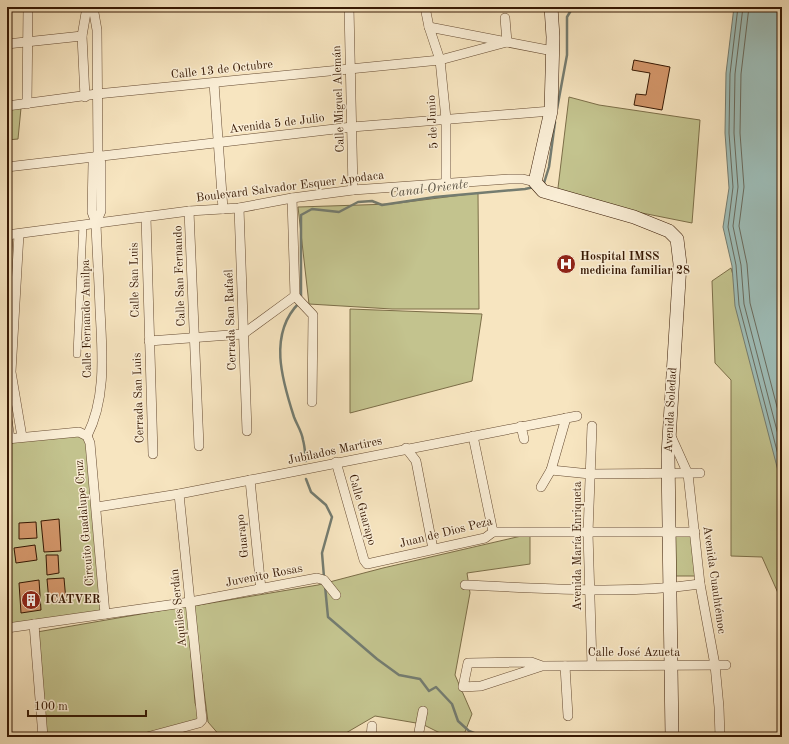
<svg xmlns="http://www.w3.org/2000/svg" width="789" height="744" font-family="'Old Standard TT',serif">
<rect width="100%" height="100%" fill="#f7e5c0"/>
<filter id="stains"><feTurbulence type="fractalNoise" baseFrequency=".005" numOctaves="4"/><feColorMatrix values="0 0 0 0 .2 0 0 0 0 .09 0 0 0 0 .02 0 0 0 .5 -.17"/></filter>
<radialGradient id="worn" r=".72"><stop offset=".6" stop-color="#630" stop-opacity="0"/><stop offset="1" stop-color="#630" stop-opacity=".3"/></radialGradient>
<g fill="#c3c38e" stroke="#7c6e48">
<path d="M569 97 599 105 700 120 692 223 557 196Z"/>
<path d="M21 108 18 139 7 140V109Z"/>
<path d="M478 193 479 309H392L309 304 298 207 391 204Z"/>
<path d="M731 268 782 449V602L762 557 731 556V380L715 363 712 281Z"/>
<path d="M350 309 482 314 472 381 350 413Z"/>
<path d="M77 434 88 442 103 612 7 628V442Z"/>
<path d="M530 534V564L467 573 470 593 455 675 472 714 463 737H448L422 724 375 716 339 737H221L208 722 193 606 318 585 383 568Z"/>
<path d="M692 535 695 576H675L673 536Z"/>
<path d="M187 606 195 703 203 721 140 737H46L37 632Z"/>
</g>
<path fill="#9ebeb9" stroke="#747c70" d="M734 7H782V486L735 306 732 266 723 227 729 188 725 133 726 73Z"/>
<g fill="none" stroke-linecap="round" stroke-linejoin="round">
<g stroke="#6a6b5e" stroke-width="1">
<path d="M738 7 730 74 729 133 733 187 728 227 736 265 739 305 782 470"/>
<path d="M743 7 735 74 734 133 738 187 733 226 741 265 744 304 782 450"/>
<path d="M749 7 741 74 740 133 744 187 739 226 747 264 750 303 782 426"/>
</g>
<g stroke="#747c70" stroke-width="2.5">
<path d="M557 109 567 55V17L573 7"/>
<path d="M542 184 544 183 549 167 555 122"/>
<path d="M301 299V215L312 209 339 212 358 202 372 201 382 205 435 197 525 189 534 187"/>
<path d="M299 303C268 334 282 380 294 417 297 425 302 432 303 440 305 447 305 454 306 461"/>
<path d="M306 479 311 492 326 505 332 517 322 553 324 577"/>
<path d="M325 586 328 617 377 659 399 675 420 679 429 691 436 687 452 704 458 721 469 731 484 737"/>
</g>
</g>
<g fill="#d4976b" stroke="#361803">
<path d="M634 60 670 67 662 110 634 105 636 94 646 95 650 73 632 70Z"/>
<path d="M59 519 61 551 44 552 41 521Z"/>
<path d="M36 522 37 538 19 539V523Z"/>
<path d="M35 545 37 560 16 563 14 548Z"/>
<path d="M7 555 11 585 7 586Z"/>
<path d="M46 555H58L59 573 47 575Z"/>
<path d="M64 578 66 601 49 602 47 579Z"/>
<path d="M39 580 41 610 21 613 19 583Z"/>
</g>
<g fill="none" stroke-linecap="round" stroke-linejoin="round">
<defs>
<path id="pedestrian" d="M77 354 83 225"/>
<g id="minor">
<path d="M93 7 97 30 98 156 101 163V211L96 223"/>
<path d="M349 7 353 190"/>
<path d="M425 7 429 27 440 60 446 119V184"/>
<path d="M505 18 507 42"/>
<path d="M429 27 553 51"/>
<path d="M7 44 82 36"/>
<path d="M214 83 223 209"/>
<path d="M85 97 82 36 87 7"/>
<path d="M27 104 28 7"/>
<path d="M7 106 97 94 440 60 507 42"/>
<path d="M7 167 352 127 551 111"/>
<path d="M292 198 295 296"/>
<path d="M239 208 247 431"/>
<path d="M189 211 199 446"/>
<path d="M146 217 153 454"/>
<path d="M19 234 11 372 22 437"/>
<path d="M7 235 189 211 239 208 292 198 353 190 509 179H523L535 182"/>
<path d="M7 257 8 235"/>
<path d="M295 296 313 315 312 402"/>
<path d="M149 341 243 334 295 296"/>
<path d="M7 419 10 439"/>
<path d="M521 426 524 439"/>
<path d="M670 434 688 474 700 584 715 665 719 707 720 737"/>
<path d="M87 436C107 397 102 351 100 309 99 280 97 252 96 223L92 212 93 163 98 156"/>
<path d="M473 436 493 532"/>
<path d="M7 439 79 432 87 436 90 443 105 614"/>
<path d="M406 448 416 461 433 549"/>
<path d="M336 462 364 560 367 564 485 538 493 532H695"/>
<path d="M551 470 590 474 700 473"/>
<path d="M250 480 261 589"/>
<path d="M541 487 551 470 566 418"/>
<path d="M97 507 179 494 577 416"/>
<path d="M465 585C543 588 623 595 700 584"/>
<path d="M34 624 43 737"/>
<path d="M7 628 190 602 317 578 324 580 336 595"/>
<path d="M592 665 588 533 592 426"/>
<path d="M542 666 481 686 463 687 468 663 531 662 542 666 726 665"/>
<path d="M565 666 568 716"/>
<path d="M147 737 199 723 202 720 179 494"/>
<path d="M371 737 372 726"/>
<path d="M418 737 423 711"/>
</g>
<path id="secondary" d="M551 7 553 37 551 111 535 182 543 191 634 217 669 231 677 239 680 264 668 455 672 737"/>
</defs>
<use href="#pedestrian" stroke="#664b32" stroke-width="8"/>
<use href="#minor" stroke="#664b32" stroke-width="10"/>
<use href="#secondary" stroke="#361803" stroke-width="14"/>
<use href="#pedestrian" stroke="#faeed6" stroke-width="7"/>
<use href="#minor" stroke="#faeed6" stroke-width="9"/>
<use href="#secondary" stroke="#faeed6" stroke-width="13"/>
</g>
<defs>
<symbol id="hospital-disc" viewBox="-11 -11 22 22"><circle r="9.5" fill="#8f2418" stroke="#faeed6"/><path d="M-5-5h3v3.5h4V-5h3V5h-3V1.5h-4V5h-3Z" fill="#fff"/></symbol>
<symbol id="building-disc" viewBox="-11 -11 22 22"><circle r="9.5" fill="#8f2418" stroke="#faeed6"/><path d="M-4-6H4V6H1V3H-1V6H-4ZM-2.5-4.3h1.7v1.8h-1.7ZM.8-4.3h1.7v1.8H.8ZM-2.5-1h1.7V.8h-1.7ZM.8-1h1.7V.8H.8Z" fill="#fff"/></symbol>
</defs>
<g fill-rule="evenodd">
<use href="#hospital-disc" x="555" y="253" width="22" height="22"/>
<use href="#building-disc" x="20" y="589" width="22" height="22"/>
</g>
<g text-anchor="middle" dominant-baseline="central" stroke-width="3" stroke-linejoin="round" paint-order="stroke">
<g font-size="12" fill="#361803" stroke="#faeed6">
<text transform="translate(222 70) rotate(-6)">Calle 13 de Octubre</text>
<text transform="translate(339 99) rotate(-92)">Calle Miguel Alemán</text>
<text transform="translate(433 122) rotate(-93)">5 de Junio</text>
<text transform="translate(277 124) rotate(-7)">Avenida 5 de Julio</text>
<text transform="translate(290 187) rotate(-7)">Boulevard Salvador Esquer Apodaca</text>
<text transform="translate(180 276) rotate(-92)">Calle San Fernando</text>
<text transform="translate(135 280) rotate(-91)">Calle San Luis</text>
<text transform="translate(87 319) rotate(-91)">Calle Fernando Amilpa</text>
<text transform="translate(231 320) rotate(-92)">Cerrada San Rafaél</text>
<text transform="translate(139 398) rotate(-92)">Cerrada San Luis</text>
<text transform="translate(671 410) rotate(-87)">Avenida Soledad</text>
<text transform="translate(335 451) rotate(-12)">Jubilados Martires</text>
<text transform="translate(362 510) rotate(74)">Calle Guarapo</text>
<text transform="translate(85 523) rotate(-95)">Circuito Guadalupe Cruz</text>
<text transform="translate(446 533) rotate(-14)">Juan de Dios Peza</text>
<text transform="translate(243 536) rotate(-96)">Guarapo</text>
<text transform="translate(578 546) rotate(-90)">Avenida María Enriqueta</text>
<text transform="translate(264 576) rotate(-11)">Juvenito Rosas</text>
<text transform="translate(714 580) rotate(82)">Avenida Cuauhtémoc</text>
<text transform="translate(179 608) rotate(-96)">Aquiles Serdán</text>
<text x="634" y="653">Calle José Azueta</text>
</g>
<g font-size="12" font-weight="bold" fill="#361803" stroke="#faeed6" text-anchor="start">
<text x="580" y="257">Hospital IMSS<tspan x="580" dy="14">medicina familiar 28</tspan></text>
<text x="45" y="600">ICATVER</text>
</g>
<g font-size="13" font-style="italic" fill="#5a5243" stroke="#faeed6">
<text transform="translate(429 189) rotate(-7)">Canal Oriente</text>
</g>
</g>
<rect width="789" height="744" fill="none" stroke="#f7e5c0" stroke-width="24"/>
<rect x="8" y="8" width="773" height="728" fill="none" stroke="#361803" stroke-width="2"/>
<rect x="12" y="12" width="765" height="720" fill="none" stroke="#361803"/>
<path d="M28 710v6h118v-6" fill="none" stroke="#361803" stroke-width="2"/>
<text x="34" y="710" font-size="12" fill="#361803" stroke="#faeed6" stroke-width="3" paint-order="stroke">100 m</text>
<rect width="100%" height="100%" filter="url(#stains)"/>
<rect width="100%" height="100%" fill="url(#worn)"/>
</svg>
